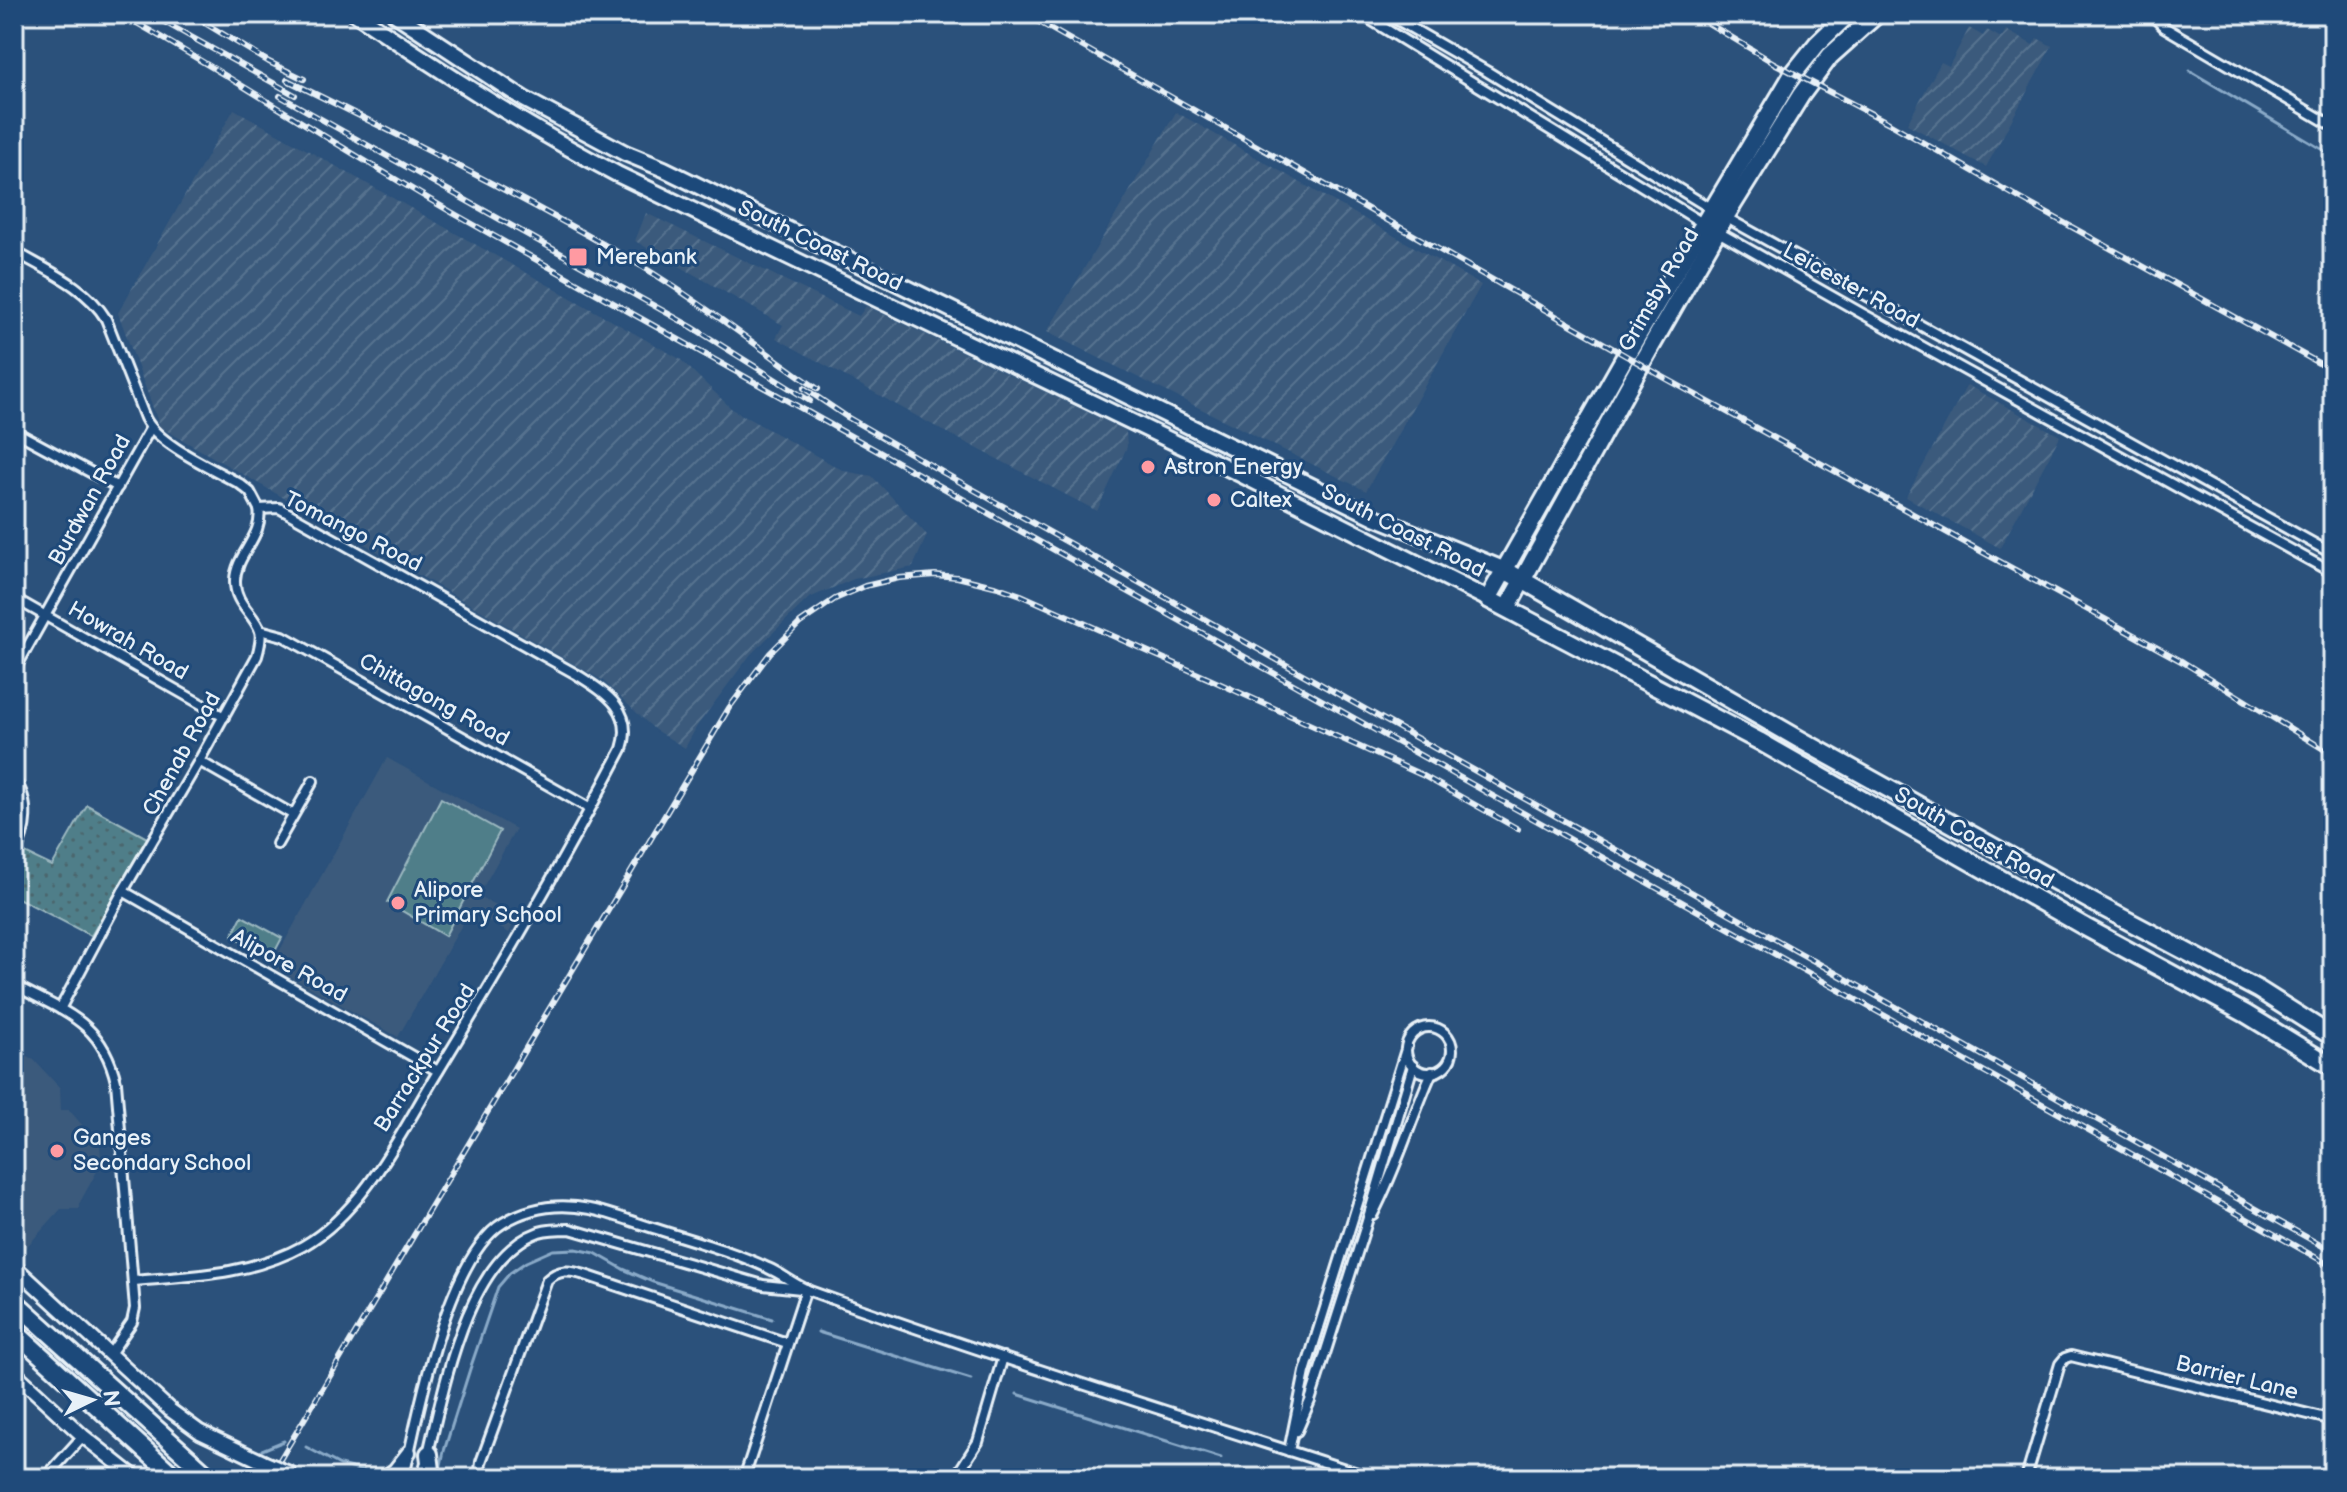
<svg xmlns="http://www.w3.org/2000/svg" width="2347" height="1492" font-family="'Balsamiq Sans',sans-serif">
<defs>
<pattern id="industrial-furrows" width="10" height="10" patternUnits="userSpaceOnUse" patternTransform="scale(2)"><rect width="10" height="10" fill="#3a5a7c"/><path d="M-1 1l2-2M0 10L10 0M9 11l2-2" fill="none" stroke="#56728f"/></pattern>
<pattern id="grass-dots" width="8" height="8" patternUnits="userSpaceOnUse" patternTransform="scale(2)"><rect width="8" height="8" fill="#4f7e89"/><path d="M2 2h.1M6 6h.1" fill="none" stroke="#4b666d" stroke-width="1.8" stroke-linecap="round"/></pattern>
</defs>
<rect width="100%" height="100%" fill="#2b517b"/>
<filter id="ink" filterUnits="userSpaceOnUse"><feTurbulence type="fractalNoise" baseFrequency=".0125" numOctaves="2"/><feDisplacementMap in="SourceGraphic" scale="16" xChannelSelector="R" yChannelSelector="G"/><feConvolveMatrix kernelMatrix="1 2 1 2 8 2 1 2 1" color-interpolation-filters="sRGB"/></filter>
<g filter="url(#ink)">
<g fill="#3a5a7c">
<path d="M387 758 516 829 478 896 517 917 509 933 470 911 398 1037 271 966Z"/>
<path d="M14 1048 34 1060 60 1088 61 1110H69L100 1145 101 1156V1164L79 1204V1209H61L22 1252 14 1245Z"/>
</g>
<g fill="url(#industrial-furrows)">
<path d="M1969 28 1983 36 1987 30 2001 38 2006 30 2033 45 2037 38 2052 46 1986 167 1907 124 1941 62 1949 66Z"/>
<path d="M234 109 680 359 733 410 844 471 872 476 927 535 913 567 854 579 809 598 751 654 697 726 685 748 655 730 602 680 160 427 118 313Z"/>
<path d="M1176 112 1481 285 1366 491 1047 332Z"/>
<path d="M646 213 859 316 866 306 1124 430 1126 432 1127 447 1097 511 940 429 776 338 783 325 635 241Z"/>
<path d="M1967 385 2060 436 2000 548 1906 497Z"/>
</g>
<path fill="url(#grass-dots)" stroke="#9cb8c0" stroke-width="2" d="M87 805 147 838 91 936 14 896V867L23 852 52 866Z"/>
<g fill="#4f7e89" stroke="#9cb8c0" stroke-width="2">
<path d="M441 798 500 831 445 936 387 902Z"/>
<path d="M242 916 282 938 272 957 232 936Z"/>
</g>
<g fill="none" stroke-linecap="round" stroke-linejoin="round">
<g stroke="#8aaac8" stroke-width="3">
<path d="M2190 71 2333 156"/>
<path d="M818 1332 971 1379"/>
<path d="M1017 1394 1221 1458"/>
<path d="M306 1447 340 1465 375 1474"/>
<path d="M262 1450 284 1441"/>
<path d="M439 1474 444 1451 470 1369 498 1287 510 1273 526 1262 553 1250 576 1249 595 1253 623 1269 653 1282 772 1319"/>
<path d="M1270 1475 1280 1478"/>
</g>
<defs>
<g id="street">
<path d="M1361 14 1704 224 1863 314 2333 573"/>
<path d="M1387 14 1488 72 1713 210"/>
<path d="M2151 14 2164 27 2333 126"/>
<path d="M1725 217 2333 554"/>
<path d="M14 251C46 270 86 286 106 319L145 418C158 445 214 469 240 484L250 492 259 509 279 508 576 674C604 692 635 709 622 749 565 858 503 965 439 1070 402 1130 366 1210 303 1246 251 1275 191 1276 133 1281"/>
<path d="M14 431 118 487"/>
<path d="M14 598 224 717"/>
<path d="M260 630 283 636 589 808"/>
<path d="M14 671 150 429"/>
<path d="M199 761 292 814"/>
<path d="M14 779C31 802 27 831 14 855"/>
<path d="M277 844 313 781"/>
<path d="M123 891 438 1071"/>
<path d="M14 985C64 1012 102 1021 116 1082L135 1308 132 1322 110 1354"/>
<path d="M60 1009 123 891 199 761 257 656C259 649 262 638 260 631 254 613 234 604 235 580 236 554 264 536 259 509"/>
<circle cx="1429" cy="1050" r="23"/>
<path d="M1373 1214C1397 1168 1411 1119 1432 1072"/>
<path d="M1297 1431 1310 1401 1365 1228 1413 1066"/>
<path d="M1289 1451 1305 1372 1407 1046"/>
<path d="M45 1478 83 1436"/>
<path d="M404 1478C417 1416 447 1257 503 1223 531 1206 559 1203 590 1209 611 1213 633 1222 653 1228 691 1240 732 1251 768 1268 782 1274 795 1285 810 1291 996 1358 1185 1417 1373 1478"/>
<path d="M422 1478C441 1408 461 1260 539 1232 549 1229 560 1229 570 1229L763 1285 801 1289"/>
<path d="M479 1478 481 1462 547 1280C559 1269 570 1270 585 1275L787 1343"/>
<path d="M744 1478 806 1289"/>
<path d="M955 1478 978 1442 1003 1357"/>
<path d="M2026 1478 2060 1364 2065 1358 2071 1356 2333 1420"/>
</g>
<g id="secondary">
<path d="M14 1266 170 1410 200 1432 263 1462"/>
<path d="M14 1372 83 1436 136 1478"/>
<path d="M384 1478 395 1470 409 1452"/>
</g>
<g id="primary">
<path d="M356 14C441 71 526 127 617 174L1240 474 1488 599"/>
<path d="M395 14 524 99 625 153 664 169 1375 517 1503 569"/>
</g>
<g id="highway">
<path d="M1848 14 1817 44 1793 74 1626 355 1488 599 1759 741 2085 927 2246 1014 2333 1067"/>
<path d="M1503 569 1799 739 2098 905 2259 990 2333 1037"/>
<path d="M1507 608 1641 364 1725 217 1801 95 1830 56 1877 14"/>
<path d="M14 1301 211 1478"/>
<path d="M14 1331 176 1478"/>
<path d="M429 1454 432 1478"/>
</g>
</defs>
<use href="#street" stroke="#e8f1f8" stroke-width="14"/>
<use href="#secondary" stroke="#e8f1f8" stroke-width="18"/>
<use href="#primary" stroke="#e8f1f8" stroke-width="20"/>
<use href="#highway" stroke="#e8f1f8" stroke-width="22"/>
<use href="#street" stroke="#1f4a7a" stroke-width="8"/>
<use href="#secondary" stroke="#1f4a7a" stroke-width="12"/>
<use href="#primary" stroke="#1f4a7a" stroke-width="14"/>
<use href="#highway" stroke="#1f4a7a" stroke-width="16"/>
<defs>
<g id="rail">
<path d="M121 14C236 79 346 152 460 217L2333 1267"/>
<path d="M150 14 295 95"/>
<path d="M190 14 269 62 304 79"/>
<path d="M1025 14 1665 378 2183 662 2333 755"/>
<path d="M1693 14 1774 63 1889 123 2021 199 2333 371"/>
<path d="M287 80C407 139 527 199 643 267 704 304 760 349 818 389"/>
<path d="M280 96 692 327 810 401"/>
<path d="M804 388 847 417 944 473 2333 1252"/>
<path d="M269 1478 729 708 770 653 800 623 835 599 865 586 899 578 935 575 957 577 998 587 1021 595 1205 677 1422 775 1518 829"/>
</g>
</defs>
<use href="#rail" stroke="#e8f1f8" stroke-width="6"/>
<use href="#rail" stroke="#1f4a7a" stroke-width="3" stroke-dasharray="9" stroke-linecap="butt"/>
<defs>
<path id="secondary-bridge" d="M263 1462 294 1475"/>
</defs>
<use href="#secondary-bridge" stroke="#e8f1f8" stroke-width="18" stroke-linecap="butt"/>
<use href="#secondary-bridge" stroke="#1f4a7a" stroke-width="12"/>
</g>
</g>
<g fill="#ff9aa2" stroke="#1f4a7a" stroke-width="3">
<rect x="568" y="247" width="20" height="20" rx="4"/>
<circle cx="1148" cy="467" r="8"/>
<circle cx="1214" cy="500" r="8"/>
<circle cx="398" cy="903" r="8"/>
<circle cx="57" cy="1151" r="8"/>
</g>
<g text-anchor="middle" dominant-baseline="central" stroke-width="6" stroke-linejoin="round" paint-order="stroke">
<g font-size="22" fill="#e8f1f8" stroke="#1f4a7a">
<text transform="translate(820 246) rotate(26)">South Coast Road</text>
<text transform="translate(1851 286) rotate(29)">Leicester Road</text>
<text transform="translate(1659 290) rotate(-60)">Grimsby Road</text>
<text transform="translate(90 500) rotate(-61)">Burdwan Road</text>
<text transform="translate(1403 531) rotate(27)">South Coast Road</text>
<text transform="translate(353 532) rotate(27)">Tomango Road</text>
<text transform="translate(128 641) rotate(30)">Howrah Road</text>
<text transform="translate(434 700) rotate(29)">Chittagong Road</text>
<text transform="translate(182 754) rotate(-61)">Chenab Road</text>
<text transform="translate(1974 838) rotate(30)">South Coast Road</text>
<text transform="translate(289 966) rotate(29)">Alipore Road</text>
<text transform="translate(425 1058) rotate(-58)">Barrackpur Road</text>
<text transform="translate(2237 1378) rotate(14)">Barrier Lane</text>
</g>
<g font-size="22" fill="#e8f1f8" stroke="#1f4a7a" text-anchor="start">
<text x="596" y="257">Merebank</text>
<text x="1164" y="467">Astron Energy</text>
<text x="1230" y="500">Caltex</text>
<text x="414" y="890">Alipore<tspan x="414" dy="25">Primary School</tspan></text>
<text x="73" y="1138">Ganges<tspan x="73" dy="25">Secondary School</tspan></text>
</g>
</g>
<rect width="2347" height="1492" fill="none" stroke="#1f4a7a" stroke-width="48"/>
<rect x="24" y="24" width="2299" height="1444" fill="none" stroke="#e8f1f8" stroke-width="3" filter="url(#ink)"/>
<g transform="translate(92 1400) rotate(85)" stroke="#1f4a7a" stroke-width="6" paint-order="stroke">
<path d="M0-6L14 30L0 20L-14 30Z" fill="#e8f1f8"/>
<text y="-12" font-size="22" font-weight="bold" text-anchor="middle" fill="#e8f1f8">N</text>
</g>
</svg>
